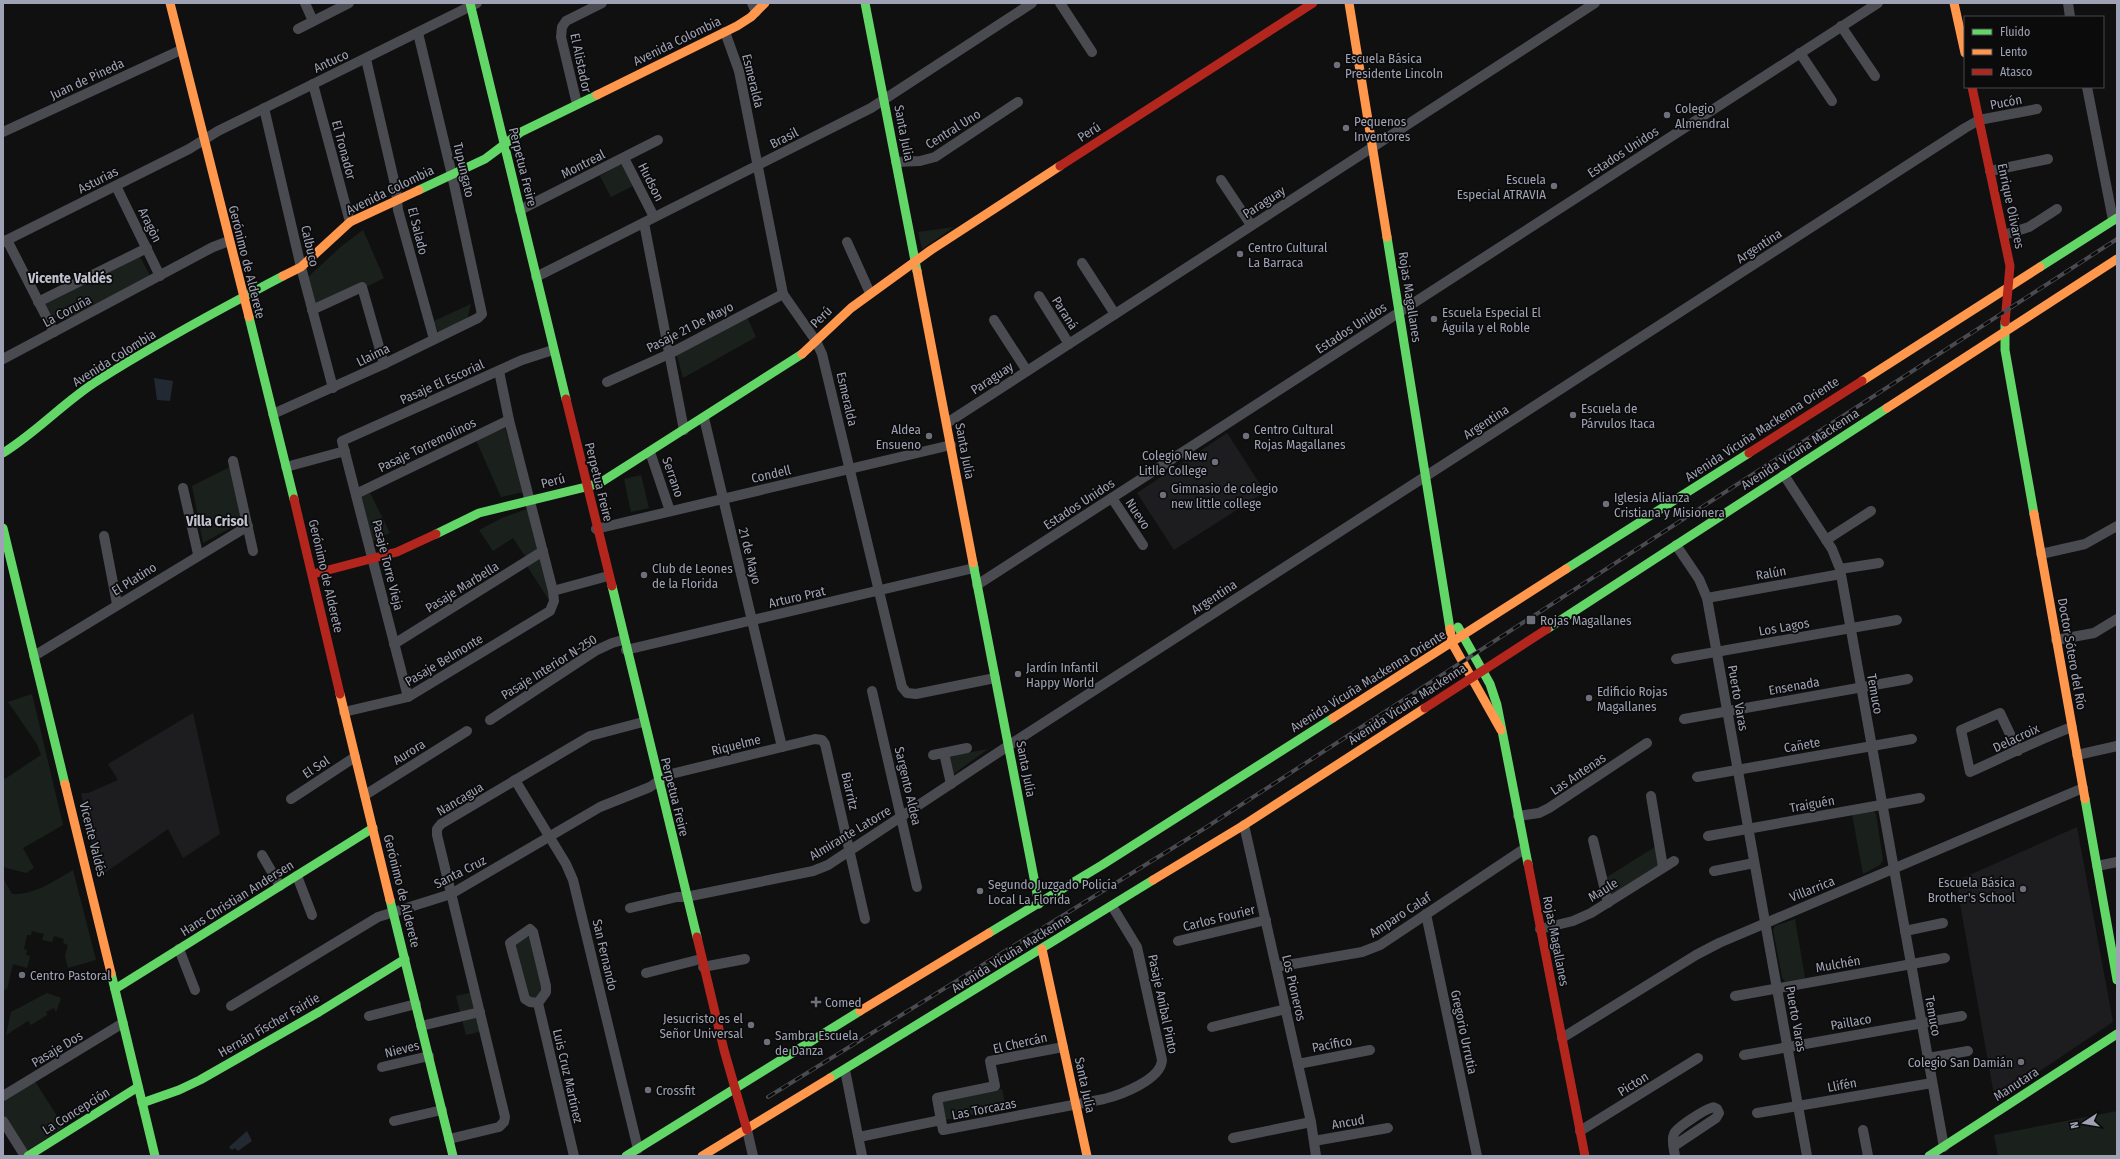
<svg xmlns="http://www.w3.org/2000/svg" width="2120" height="1159" font-family="'Fira Sans Condensed',sans-serif">
<rect width="100%" height="100%" fill="#101011"/>
<g fill="#1d1d1f">
<path d="M1227 433 1265 492 1174 550 1137 493Z"/>
<path d="M193 713 220 834 183 858 168 829 99 877 81 793H88L118 780 108 764Z"/>
<path d="M2077 827 2113 1022 1995 1101 1956 881Z"/>
</g>
<g fill="#1a211c">
<path d="M622 164 633 186 611 197 600 176Z"/>
<path d="M954 227 922 249 918 232Z"/>
<path d="M363 230 384 278 366 287 315 305 308 277 343 245Z"/>
<path d="M140 257 150 275 68 320 66 315 53 319 45 304Z"/>
<path d="M471 304 467 320 439 334 434 321Z"/>
<path d="M747 317 756 337 683 378 676 353Z"/>
<path d="M505 428 524 492 501 497 476 440Z"/>
<path d="M230 467 243 521 203 543 192 486Z"/>
<path d="M641 475 649 508 631 512 624 479Z"/>
<path d="M370 493 390 533 373 541 361 497Z"/>
<path d="M527 509 539 549 525 556 513 538 493 551 479 530 502 518Z"/>
<path d="M541 556 551 593 549 600 527 566Z"/>
<path d="M32 694 63 825 23 848 34 868 26 873 3 867V777L5 779 41 755 37 744 8 702Z"/>
<path d="M988 749 951 776 948 760 951 756Z"/>
<path d="M1873 810 1876 814 1883 860 1880 865 1863 874 1852 814Z"/>
<path d="M1655 847 1660 864 1611 895 1607 877Z"/>
<path d="M73 870 96 960 68 968 65 956 68 945 63 943 64 939 54 936 52 942 42 940 44 934 32 931 31 935H27L24 949 27 950 26 955 30 956 27 968 13 964 7 989 3 991V878L12 894C35 895 54 881 73 870Z"/>
<path d="M1795 919 1805 978 1785 982 1782 977 1773 930 1775 926Z"/>
<path d="M531 936 542 988 540 995 534 999 528 996 514 946 525 937Z"/>
<path d="M473 992 482 1031 466 1035 456 996Z"/>
<path d="M47 993 61 998 56 1012 54 1008 46 1012 47 1015 31 1025 28 1021 6 1035 11 1012Z"/>
<path d="M34 1080 64 1127 27 1151 3 1114V1100Z"/>
<path d="M1002 1089 1006 1108 945 1120 942 1101Z"/>
<path d="M2117 1111V1156H1998L1994 1135Z"/>
</g>
<g fill="#232933">
<path d="M154 378 173 381 170 401 157 400Z"/>
<path d="M247 1131 252 1141 238 1151 235 1148 232 1150 229 1147Z"/>
</g>
<g fill="none" stroke-linecap="round" stroke-linejoin="round">
<g stroke="#4a4a51" stroke-width="10">
<path d="M305 3 313 21"/>
<path d="M752 3 756 12"/>
<path d="M1060 3 1092 52"/>
<path d="M2068 3 2070 17"/>
<path d="M1841 26 1875 76"/>
<path d="M298 29 349 3"/>
<path d="M725 32 739 71 783 294 816 341 822 354 902 687 907 693 916 694 995 678"/>
<path d="M1800 53 1832 101"/>
<path d="M366 59 396 189 398 210 434 339"/>
<path d="M313 84 350 222"/>
<path d="M2087 87 2113 220"/>
<path d="M577 104 561 37 562 27 566 21 602 3"/>
<path d="M264 108 301 267 333 388"/>
<path d="M3 132 181 50"/>
<path d="M624 158 654 217"/>
<path d="M896 162 920 161 935 157 1018 102"/>
<path d="M1990 171 2048 159"/>
<path d="M1221 180 1251 225"/>
<path d="M116 186 160 276"/>
<path d="M520 210 658 140"/>
<path d="M644 223 684 430"/>
<path d="M2004 235 2029 227 2057 209"/>
<path d="M7 240 54 332"/>
<path d="M3 242 189 149 218 131 477 3"/>
<path d="M847 242 870 293"/>
<path d="M1082 263 1115 314"/>
<path d="M536 277 871 108 1032 3"/>
<path d="M1039 296 1069 344"/>
<path d="M38 302 147 248"/>
<path d="M312 310 362 287 384 364"/>
<path d="M994 320 1027 371"/>
<path d="M3 359 213 247 229 241"/>
<path d="M607 382 669 354 783 294"/>
<path d="M273 414 384 364 478 318 482 314 452 175 418 33"/>
<path d="M704 418 782 747"/>
<path d="M947 423 1595 3"/>
<path d="M650 452 670 511"/>
<path d="M233 461 253 551"/>
<path d="M286 467 345 451"/>
<path d="M1784 475 1832 549 1840 569 1944 1147"/>
<path d="M183 488 198 554"/>
<path d="M356 494 509 420"/>
<path d="M1112 498 1143 545"/>
<path d="M596 529 951 445"/>
<path d="M104 536 117 604"/>
<path d="M1826 540 1871 511"/>
<path d="M1676 545 1699 579 1707 598 1807 1156"/>
<path d="M2041 554 2085 544 2117 526"/>
<path d="M1840 569 1879 563"/>
<path d="M977 585 1878 3"/>
<path d="M553 591 608 576"/>
<path d="M1707 598 1841 574"/>
<path d="M2056 640 2094 633 2117 619"/>
<path d="M394 644 543 551"/>
<path d="M626 650 974 568"/>
<path d="M34 656 248 526"/>
<path d="M1676 659 1897 620"/>
<path d="M872 691 917 887"/>
<path d="M408 697 342 441 522 360 553 350"/>
<path d="M344 712 408 697 550 611 554 601 553 591 509 420 499 371"/>
<path d="M1684 719 1908 679"/>
<path d="M490 720 595 651 612 643 623 640"/>
<path d="M2018 751 2000 713 1961 730 1970 772C2004 757 2037 740 2072 727"/>
<path d="M944 753 951 784"/>
<path d="M933 755 967 748"/>
<path d="M2077 755 2117 746"/>
<path d="M1697 777 1912 739"/>
<path d="M515 780 566 864 573 880 638 1149"/>
<path d="M365 795 467 731"/>
<path d="M1651 796 1663 867"/>
<path d="M291 799 355 757"/>
<path d="M1518 816 1539 813 1549 808 1647 743"/>
<path d="M1244 825 1311 1122 1316 1156"/>
<path d="M1708 836 1920 798"/>
<path d="M1593 840 1608 903"/>
<path d="M262 855 280 886"/>
<path d="M2097 866 2117 862"/>
<path d="M1714 871 1754 863"/>
<path d="M297 876 312 915"/>
<path d="M630 908 677 897H686L813 871 828 865 1014 742 1965 128 1979 120 2037 109"/>
<path d="M1426 914 1477 1156"/>
<path d="M1540 929 1573 921 1591 913 1674 861"/>
<path d="M1905 931 1943 923"/>
<path d="M1178 941 1266 920"/>
<path d="M179 949 195 990"/>
<path d="M703 967 745 959"/>
<path d="M1276 967 1362 952 1380 945 1524 849"/>
<path d="M646 973 701 959"/>
<path d="M1735 996 1945 958"/>
<path d="M538 1003 546 992V986L533 932 530 929 510 943 511 947 525 999 530 1002 538 1003 574 1156"/>
<path d="M231 1006 378 917 451 894 600 807 650 787 667 775 815 739 822 740 825 744 865 919"/>
<path d="M369 1016 416 1004"/>
<path d="M421 1026 480 1012"/>
<path d="M1212 1027 1286 1009"/>
<path d="M1562 1038 1696 955 1719 943 2083 788"/>
<path d="M1744 1055 1962 1016"/>
<path d="M1928 1058 1968 1051"/>
<path d="M1298 1064 1370 1050"/>
<path d="M382 1067 429 1056"/>
<path d="M845 1070 862 1156"/>
<path d="M3 1096 123 1023"/>
<path d="M1757 1113 1932 1083"/>
<path d="M941 1120 937 1098 995 1086 990 1061 1063 1047"/>
<path d="M3 1121 25 1156"/>
<path d="M394 1121 442 1110"/>
<path d="M747 1130 753 1156"/>
<path d="M1863 1130 1868 1156"/>
<path d="M1580 1131 1698 1058"/>
<path d="M859 1137 941 1120 943 1130 1104 1099C1120 1095 1161 1080 1162 1060L1137 947 1112 906"/>
<path d="M1233 1138 1311 1122"/>
<path d="M449 1139 499 1127 504 1122 505 1117 437 835V829L441 824 590 736 643 722"/>
<path d="M1314 1141 1388 1128"/>
<path d="M1674 1146 1716 1118 1719 1113 1717 1109C1714 1107 1714 1107 1711 1108 1704 1110 1676 1128 1674 1134 1671 1140 1674 1149 1675 1156"/>
</g>
<g stroke="#63d668" stroke-width="9">
<path d="M470 3 566 399"/>
<path d="M865 3 917 271"/>
<path d="M419 190 485 159 521 132 597 95"/>
<path d="M1387 237 1450 629"/>
<path d="M2040 267 2117 218"/>
<path d="M249 317 294 499"/>
<path d="M2005 322V350L2034 514"/>
<path d="M3 453C37 432 64 402 97 381 157 343 220 309 283 276"/>
<path d="M3 528 65 784"/>
<path d="M436 534 479 513 590 486 603 481 802 354"/>
<path d="M973 563 1039 904"/>
<path d="M1566 569 1749 453"/>
<path d="M612 586 697 937"/>
<path d="M1458 627 1490 684 1497 705 1528 864"/>
<path d="M1547 629 1887 408"/>
<path d="M2085 799 2117 980"/>
<path d="M390 900 453 1156"/>
<path d="M989 933 1102 865 1333 718"/>
<path d="M111 973 155 1156"/>
<path d="M115 989 373 828"/>
<path d="M830 1078 1153 880"/>
<path d="M142 1103 179 1090 200 1080 319 1012 405 959"/>
<path d="M28 1156 138 1087"/>
<path d="M626 1156 860 1011"/>
<path d="M1929 1156 2117 1034"/>
</g>
<g stroke="#ff974d" stroke-width="9">
<path d="M170 3 249 317"/>
<path d="M1349 3 1387 237"/>
<path d="M1954 3 1965 53"/>
<path d="M597 95 737 26 751 17 765 3"/>
<path d="M917 271 973 563"/>
<path d="M283 276 301 267 350 222 419 190"/>
<path d="M802 354 851 308 931 250 1060 166"/>
<path d="M1862 381 2040 267"/>
<path d="M1887 408 2117 259"/>
<path d="M2034 514 2085 799"/>
<path d="M1450 629 1452 643 1501 730"/>
<path d="M340 694 390 900"/>
<path d="M1333 718 1566 569"/>
<path d="M65 784 111 973"/>
<path d="M1153 880 1244 825 1425 708"/>
<path d="M1042 949 1087 1156"/>
<path d="M860 1011 989 933"/>
<path d="M702 1156 830 1078"/>
</g>
<g stroke="#b3261e" stroke-width="9">
<path d="M1972 87 2010 266 2005 322"/>
<path d="M1060 166 1313 3"/>
<path d="M566 399 612 586"/>
<path d="M1749 453 1862 381"/>
<path d="M294 499 340 694"/>
<path d="M313 574 397 552 436 534"/>
<path d="M1425 708 1547 629"/>
<path d="M1528 864 1585 1156"/>
<path d="M697 937 724 1050 747 1130"/>
</g>
<defs>
<path id="rail" d="M768 1097 1202 830 2117 239"/>
</defs>
<use href="#rail" stroke="#4a4b50" stroke-width="4"/>
<use href="#rail" stroke="#0b0b0c" stroke-width="2.5" stroke-dasharray="8" stroke-linecap="butt"/>
</g>
<g fill="#6d6f7b" stroke="#0b0b0c" stroke-width="1.5">
<circle cx="1337" cy="65" r="4"/>
<circle cx="1667" cy="115" r="4"/>
<circle cx="1346" cy="128" r="4"/>
<circle cx="1554" cy="186" r="4"/>
<circle cx="1240" cy="254" r="4"/>
<circle cx="1434" cy="319" r="4"/>
<circle cx="1573" cy="415" r="4"/>
<circle cx="929" cy="436" r="4"/>
<circle cx="1246" cy="436" r="4"/>
<circle cx="1215" cy="462" r="4"/>
<circle cx="1163" cy="495" r="4"/>
<circle cx="1606" cy="504" r="4"/>
<circle cx="644" cy="575" r="4"/>
<rect x="1526" y="615" width="10" height="10" rx="2"/>
<circle cx="1018" cy="674" r="4"/>
<circle cx="1589" cy="698" r="4"/>
<circle cx="2023" cy="889" r="4"/>
<circle cx="980" cy="891" r="4"/>
<circle cx="22" cy="975" r="4"/>
<path d="M814 996h4v4h4v4h-4v4h-4v-4h-4v-4h4z"/>
<circle cx="751" cy="1025" r="4"/>
<circle cx="767" cy="1042" r="4"/>
<circle cx="2021" cy="1062" r="4"/>
<circle cx="648" cy="1090" r="4"/>
</g>
<g text-anchor="middle" dominant-baseline="central" stroke-width="3.5" stroke-linejoin="round" paint-order="stroke">
<g font-size="13" fill="#9fa2b4" stroke="#0b0b0c">
<text transform="translate(677 41) rotate(-26)">Avenida Colombia</text>
<text transform="translate(331 61) rotate(-25)">Antuco</text>
<text transform="translate(581 63) rotate(78)">El Alistador</text>
<text transform="translate(87 79) rotate(-25)">Juan de Pineda</text>
<text transform="translate(753 81) rotate(76)">Esmeralda</text>
<text transform="translate(2006 102) rotate(-11)">Pucón</text>
<text transform="translate(953 129) rotate(-32)">Central Uno</text>
<text transform="translate(1089 132) rotate(-33)">Perú</text>
<text transform="translate(904 133) rotate(79)">Santa Julia</text>
<text transform="translate(784 138) rotate(-27)">Brasil</text>
<text transform="translate(344 150) rotate(75)">El Tronador</text>
<text transform="translate(1623 152) rotate(-33)">Estados Unidos</text>
<text transform="translate(583 164) rotate(-27)">Montreal</text>
<text transform="translate(523 167) rotate(76)">Perpetua Freire</text>
<text transform="translate(464 170) rotate(77)">Tupungato</text>
<text transform="translate(98 180) rotate(-27)">Asturias</text>
<text transform="translate(651 182) rotate(63)">Hudson</text>
<text transform="translate(390 190) rotate(-26)">Avenida Colombia</text>
<text transform="translate(1264 202) rotate(-33)">Paraguay</text>
<text transform="translate(2011 206) rotate(78)">Enrique Olivares</text>
<text transform="translate(150 225) rotate(64)">Aragòn</text>
<text transform="translate(418 231) rotate(76)">El Salado</text>
<text transform="translate(310 246) rotate(77)">Calbuco</text>
<text transform="translate(1759 246) rotate(-33)">Argentina</text>
<text transform="translate(247 262) rotate(76)">Gerónimo de Alderete</text>
<text transform="translate(1410 297) rotate(81)">Rojas Magallanes</text>
<text transform="translate(67 311) rotate(-28)">La Coruña</text>
<text transform="translate(1065 313) rotate(58)">Paraná</text>
<text transform="translate(821 317) rotate(-45)">Perú</text>
<text transform="translate(690 327) rotate(-27)">Pasaje 21 De Mayo</text>
<text transform="translate(1351 328) rotate(-33)">Estados Unidos</text>
<text transform="translate(373 355) rotate(-26)">Llaima</text>
<text transform="translate(114 358) rotate(-32)">Avenida Colombia</text>
<text transform="translate(992 378) rotate(-33)">Paraguay</text>
<text transform="translate(442 382) rotate(-24)">Pasaje El Escorial</text>
<text transform="translate(847 399) rotate(77)">Esmeralda</text>
<text transform="translate(1486 422) rotate(-33)">Argentina</text>
<text transform="translate(1762 429) rotate(-33)">Avenida Vicuña Mackenna Oriente</text>
<text transform="translate(427 445) rotate(-26)">Pasaje Torremolinos</text>
<text transform="translate(1800 449) rotate(-33)">Avenida Vicuña Mackenna</text>
<text transform="translate(965 451) rotate(79)">Santa Julia</text>
<text transform="translate(771 474) rotate(-13)">Condell</text>
<text transform="translate(673 477) rotate(71)">Serrano</text>
<text transform="translate(553 481) rotate(-14)">Perú</text>
<text transform="translate(599 482) rotate(76)">Perpetua Freire</text>
<text transform="translate(1079 504) rotate(-33)">Estados Unidos</text>
<text transform="translate(1138 514) rotate(57)">Nuevo</text>
<text transform="translate(750 556) rotate(76)">21 de Mayo</text>
<text transform="translate(388 565) rotate(76)">Pasaje Torre Vieja</text>
<text transform="translate(1771 573) rotate(-10)">Ralún</text>
<text transform="translate(326 576) rotate(77)">Gerónimo de Alderete</text>
<text transform="translate(134 579) rotate(-32)">El Platino</text>
<text transform="translate(462 587) rotate(-32)">Pasaje Marbella</text>
<text transform="translate(797 597) rotate(-13)">Arturo Prat</text>
<text transform="translate(1214 597) rotate(-33)">Argentina</text>
<text transform="translate(1784 627) rotate(-10)">Los Lagos</text>
<text transform="translate(2072 654) rotate(80)">Doctor Sótero del Río</text>
<text transform="translate(444 660) rotate(-31)">Pasaje Belmonte</text>
<text transform="translate(549 667) rotate(-32)">Pasaje Interior N-250</text>
<text transform="translate(1368 681) rotate(-32)">Avenida Vicuña Mackenna Oriente</text>
<text transform="translate(1794 686) rotate(-10)">Ensenada</text>
<text transform="translate(1875 694) rotate(80)">Temuco</text>
<text transform="translate(1738 698) rotate(80)">Puerto Varas</text>
<text transform="translate(1407 704) rotate(-33)">Avenida Vicuña Mackenna</text>
<text transform="translate(2016 738) rotate(-25)">Delacroix</text>
<text transform="translate(736 745) rotate(-14)">Riquelme</text>
<text transform="translate(1802 745) rotate(-10)">Cañete</text>
<text transform="translate(409 752) rotate(-32)">Aurora</text>
<text transform="translate(316 767) rotate(-33)">El Sol</text>
<text transform="translate(1026 769) rotate(79)">Santa Julia</text>
<text transform="translate(1578 774) rotate(-34)">Las Antenas</text>
<text transform="translate(908 786) rotate(77)">Sargento Aldea</text>
<text transform="translate(850 791) rotate(77)">Biarritz</text>
<text transform="translate(675 797) rotate(76)">Perpetua Freire</text>
<text transform="translate(460 799) rotate(-31)">Nancagua</text>
<text transform="translate(1812 804) rotate(-10)">Traiguén</text>
<text transform="translate(850 833) rotate(-31)">Almirante Latorre</text>
<text transform="translate(93 839) rotate(76)">Vicente Valdés</text>
<text transform="translate(460 872) rotate(-27)">Santa Cruz</text>
<text transform="translate(1812 889) rotate(-22)">Villarrica</text>
<text transform="translate(1603 890) rotate(-32)">Maule</text>
<text transform="translate(402 891) rotate(76)">Gerónimo de Alderete</text>
<text transform="translate(237 898) rotate(-32)">Hans Christian Andersen</text>
<text transform="translate(1400 915) rotate(-33)">Amparo Calaf</text>
<text transform="translate(1219 918) rotate(-14)">Carlos Fourier</text>
<text transform="translate(1556 941) rotate(79)">Rojas Magallanes</text>
<text transform="translate(1011 953) rotate(-32)">Avenida Vicuña Mackenna</text>
<text transform="translate(605 955) rotate(77)">San Fernando</text>
<text transform="translate(1838 964) rotate(-10)">Mulchén</text>
<text transform="translate(1294 988) rotate(77)">Los Pioneros</text>
<text transform="translate(1163 1004) rotate(78)">Pasaje Aníbal Pinto</text>
<text transform="translate(1933 1016) rotate(80)">Temuco</text>
<text transform="translate(1796 1019) rotate(80)">Puerto Varas</text>
<text transform="translate(1851 1022) rotate(-10)">Paillaco</text>
<text transform="translate(269 1025) rotate(-30)">Hernán Fischer Fairlie</text>
<text transform="translate(1464 1032) rotate(78)">Gregorio Urrutia</text>
<text transform="translate(1020 1043) rotate(-13)">El Chercán</text>
<text transform="translate(1332 1044) rotate(-11)">Pacífico</text>
<text transform="translate(57 1049) rotate(-31)">Pasaje Dos</text>
<text transform="translate(402 1049) rotate(-14)">Nieves</text>
<text transform="translate(568 1076) rotate(77)">Luis Cruz Martínez</text>
<text transform="translate(1633 1084) rotate(-32)">Picton</text>
<text transform="translate(2016 1084) rotate(-33)">Manutara</text>
<text transform="translate(1085 1085) rotate(78)">Santa Julia</text>
<text transform="translate(1842 1085) rotate(-10)">Llifén</text>
<text transform="translate(984 1109) rotate(-11)">Las Torcazas</text>
<text transform="translate(76 1111) rotate(-32)">La Concepción</text>
<text transform="translate(1348 1122) rotate(-10)">Ancud</text>
</g>
<g font-size="13" fill="#9fa2b4" stroke="#0b0b0c" text-anchor="start">
<text x="1345" y="58">Escuela Básica<tspan x="1345" dy="15">Presidente Lincoln</tspan></text>
<text x="1675" y="108">Colegio<tspan x="1675" dy="15">Almendral</tspan></text>
<text x="1354" y="121">Pequenos<tspan x="1354" dy="15">Inventores</tspan></text>
<text x="1546" y="179" text-anchor="end">Escuela<tspan x="1546" dy="15">Especial ATRAVIA</tspan></text>
<text x="1248" y="247">Centro Cultural<tspan x="1248" dy="15">La Barraca</tspan></text>
<text x="1442" y="312">Escuela Especial El<tspan x="1442" dy="15">Águila y el Roble</tspan></text>
<text x="1581" y="408">Escuela de<tspan x="1581" dy="15">Párvulos Itaca</tspan></text>
<text x="921" y="429" text-anchor="end">Aldea<tspan x="921" dy="15">Ensueno</tspan></text>
<text x="1254" y="429">Centro Cultural<tspan x="1254" dy="15">Rojas Magallanes</tspan></text>
<text x="1207" y="455" text-anchor="end">Colegio New<tspan x="1207" dy="15">Litlle College</tspan></text>
<text x="1171" y="488">Gimnasio de colegio<tspan x="1171" dy="15">new little college</tspan></text>
<text x="1614" y="497">Iglesia Alianza<tspan x="1614" dy="15">Cristiana y Misionera</tspan></text>
<text x="652" y="568">Club de Leones<tspan x="652" dy="15">de la Florida</tspan></text>
<text x="1540" y="620">Rojas Magallanes</text>
<text x="1026" y="667">Jardín Infantil<tspan x="1026" dy="15">Happy World</tspan></text>
<text x="1597" y="691">Edificio Rojas<tspan x="1597" dy="15">Magallanes</tspan></text>
<text x="2015" y="882" text-anchor="end">Escuela Básica<tspan x="2015" dy="15">Brother's School</tspan></text>
<text x="988" y="884">Segundo Juzgado Policía<tspan x="988" dy="15">Local La Florida</tspan></text>
<text x="30" y="975">Centro Pastoral</text>
<text x="825" y="1002">Comed</text>
<text x="743" y="1018" text-anchor="end">Jesucristo es el<tspan x="743" dy="15">Señor Universal</tspan></text>
<text x="775" y="1035">Sambra Escuela<tspan x="775" dy="15">de Danza</tspan></text>
<text x="2013" y="1062" text-anchor="end">Colegio San Damián</text>
<text x="656" y="1090">Crossfit</text>
</g>
<g font-size="14" font-weight="bold" fill="#c1c2cf" stroke="#0b0b0c">
<text x="70" y="278">Vicente Valdés</text>
<text x="217" y="521">Villa Crisol</text>
</g>
</g>
<rect width="2120" height="1159" fill="none" stroke="#9fa2b4" stroke-width="8"/>
<rect x="1964" y="16" width="140" height="72" fill="#0b0b0c" stroke="#46474f"/>
<rect x="1972" y="29" width="20" height="6" fill="#63d668" stroke="#46474f"/>
<text x="2000" y="36" font-size="12" fill="#9fa2b4">Fluido</text>
<rect x="1972" y="49" width="20" height="6" fill="#ff974d" stroke="#46474f"/>
<text x="2000" y="56" font-size="12" fill="#9fa2b4">Lento</text>
<rect x="1972" y="69" width="20" height="6" fill="#b3261e" stroke="#46474f"/>
<text x="2000" y="76" font-size="12" fill="#9fa2b4">Atasco</text>
<g transform="translate(2084 1123) rotate(258)" stroke="#0b0b0c" stroke-width="3" paint-order="stroke">
<path d="M0-3L7 15L0 10L-7 15Z" fill="#9fa2b4"/>
<text y="-6" font-size="11" font-weight="bold" text-anchor="middle" fill="#9fa2b4">N</text>
</g>
</svg>
